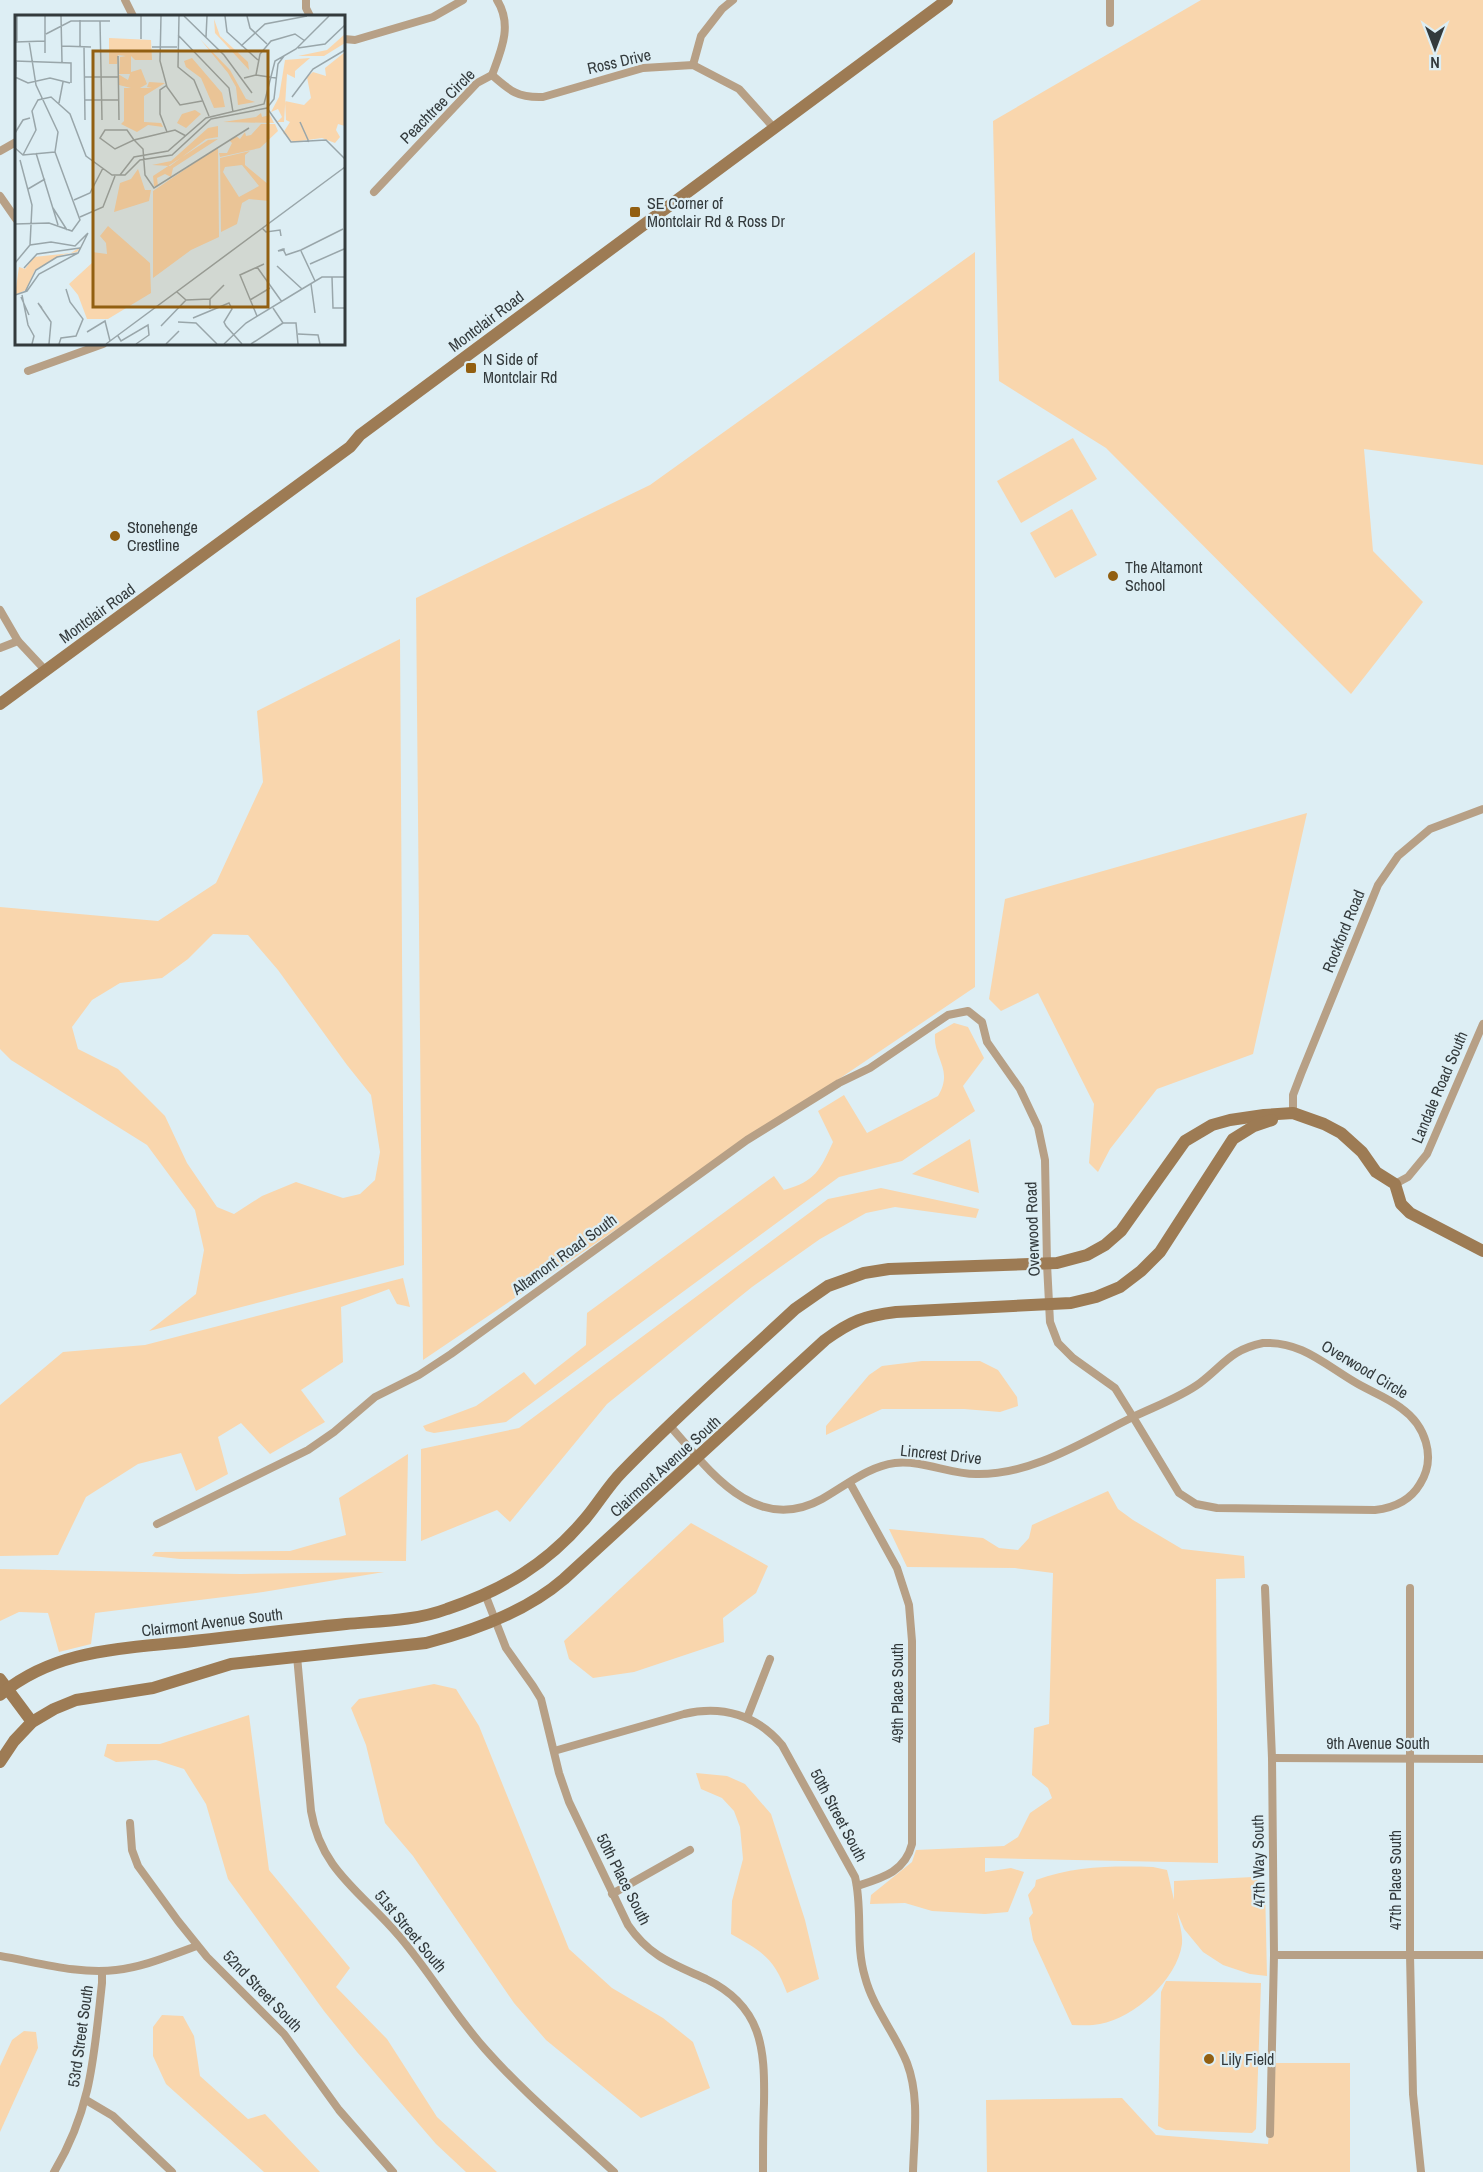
<svg xmlns="http://www.w3.org/2000/svg" width="1483" height="2172" font-family="'Archivo Narrow',sans-serif">
<rect width="100%" height="100%" fill="#ddeef4"/>
<g fill="#f9d6ad" fill-rule="evenodd">
<path d="M1201 0H1483V465L1364 449 1373 551 1423 602 1351 694 1106 448 999 381 993 121Z"/>
<path d="M975 252V987L423 1360 416 598 650 485Z"/>
<path d="M1073 438 1097 479 1021 523 997 481Z"/>
<path d="M1072 509 1097 555 1055 578 1030 533Z"/>
<path d="M400 639 404 1265 149 1331 196 1294 204 1250 195 1210 147 1145 11 1060 0 1049V907L158 921 216 883 263 782 257 711ZM213 934 248 935 278 970 347 1065 371 1095 380 1152 375 1180 360 1194 343 1198 296 1182 262 1196 234 1214 217 1207 187 1163 165 1116 118 1069 78 1049 72 1027 92 1000 120 983 162 978 188 959Z"/>
<path d="M1307 813 1253 1054 1157 1089 1110 1149 1098 1172 1089 1163 1094 1104 1038 993 1001 1011 989 999 1005 899Z"/>
<path d="M954 1023 968 1027 984 1058 963 1086 975 1111 902 1161 839 1177 506 1422 434 1433 426 1431 423 1426 476 1406 524 1372 535 1385 586 1345 587 1313 774 1176 784 1190C816 1181 820 1170 833 1142L818 1111 844 1095 867 1133 938 1096C954 1069 933 1059 935 1034Z"/>
<path d="M970 1139 979 1193 912 1174Z"/>
<path d="M881 1188 979 1209 976 1218 895 1207 866 1213 820 1239 752 1287 607 1404 510 1522 497 1510 421 1541V1449L519 1428 828 1199Z"/>
<path d="M403 1278 410 1307 397 1304 389 1289 341 1307 343 1362 301 1390 325 1422 270 1454 241 1423 218 1437 228 1474 196 1491 181 1453 138 1464 86 1497 58 1555 0 1556V1405L63 1352 145 1345Z"/>
<path d="M922 1361H980L998 1370 1017 1397 1018 1406 1000 1412 964 1409H882L826 1435V1426L869 1375 882 1366Z"/>
<path d="M408 1454 406 1561 180 1559 152 1556 155 1552 290 1551 346 1535 339 1498Z"/>
<path d="M1108 1491 1118 1509 1133 1520 1182 1549 1244 1556 1245 1578 1216 1579 1218 1863 985 1858V1872L1011 1868 1024 1872 1008 1912 985 1914 932 1911 905 1903 870 1904 871 1895 912 1862 916 1850 1004 1846 1018 1837 1030 1813 1052 1798 1048 1788 1032 1775 1034 1728 1049 1724 1053 1573 1015 1568 907 1567 889 1529 983 1538 999 1548 1018 1550 1029 1538 1032 1525Z"/>
<path d="M691 1523 768 1566 756 1593 723 1618 724 1642 634 1672 593 1678 569 1659 564 1641Z"/>
<path d="M0 1569 240 1574 384 1572 263 1592 95 1613 91 1644 59 1652 48 1613 19 1612 0 1621Z"/>
<path d="M434 1684 456 1689 479 1726 569 1949 612 1988 663 2018 693 2042 710 2088 641 2118 546 2040 514 2003 413 1856 385 1823 366 1745 351 1708 359 1699Z"/>
<path d="M249 1715 269 1870 350 1968 336 1987 387 2039 437 2117 497 2172H466L436 2144 357 2052 324 2011 228 1879 206 1804 184 1769 156 1760 116 1762 104 1756 107 1744H160Z"/>
<path d="M696 1773 727 1776 745 1784 771 1814 805 1920 819 1979 787 1993C774 1958 763 1952 731 1934L732 1901 743 1859 740 1827 734 1811 722 1798 701 1789Z"/>
<path d="M1153 1867 1167 1870 1174 1900V1881L1253 1877 1265 1886 1267 1976 1250 1974 1223 1965 1203 1952 1184 1929 1177 1912C1179 1922 1183 1934 1182 1944 1177 1980 1134 2018 1100 2024 1091 2026 1081 2025 1072 2025L1033 1940 1029 1918 1033 1913 1028 1895 1035 1886 1036 1880C1074 1866 1113 1866 1153 1867Z"/>
<path d="M1166 1981 1261 1983 1256 2129 1252 2133 1166 2130 1158 2126 1161 1992Z"/>
<path d="M162 2015 183 2016 194 2036 200 2076 248 2119 265 2114 320 2172H264L166 2084 153 2056V2027Z"/>
<path d="M24 2031 36 2032 38 2048 0 2132V2066L12 2040Z"/>
<path d="M1276 2063H1350V2172H987L986 2100 1122 2098 1156 2135 1268 2144Z"/>
</g>
<g fill="none" stroke-linecap="round" stroke-linejoin="round">
<g stroke="#b7a086" stroke-width="8">
<path d="M125 0 133 16"/>
<path d="M306 0V8L310 16"/>
<path d="M1110 0V23"/>
<path d="M344 39 355 40 433 17 463 0"/>
<path d="M693 65 701 36 722 9 733 0"/>
<path d="M492 75C510 91 518 98 543 97L643 68 693 65 739 89 774 128"/>
<path d="M0 151 16 142"/>
<path d="M374 192 477 83 492 75C501 51 513 25 497 0"/>
<path d="M0 196 16 219"/>
<path d="M28 371 103 344"/>
<path d="M0 610 18 641"/>
<path d="M0 648 18 641 46 671"/>
<path d="M1293 1113V1095L1301 1074 1378 885 1398 856 1430 829 1483 809"/>
<path d="M1395 1184 1408 1177 1427 1154 1483 1024"/>
<path d="M1263 1343C1300 1341 1323 1363 1353 1381 1369 1391 1387 1397 1401 1408 1425 1425 1437 1457 1420 1484 1410 1501 1393 1508 1375 1510L1217 1508 1196 1504 1179 1493 1133 1417C1156 1406 1181 1397 1200 1383 1225 1364 1230 1350 1263 1343Z"/>
<path d="M850 1483 897 1568 909 1605 912 1641V1844C905 1872 882 1878 857 1886"/>
<path d="M157 1524 308 1450 334 1432 375 1397 419 1375 451 1354 747 1140 839 1083 870 1068 948 1015 968 1011 982 1022 987 1042 1020 1089 1038 1127 1045 1160 1047 1264 1050 1322 1058 1343 1073 1358 1115 1388 1133 1417C1084 1441 1033 1475 976 1474 949 1474 923 1460 895 1463 869 1466 845 1486 822 1499 755 1536 709 1470 670 1426"/>
<path d="M1265 1588 1272 1758 1274 1955 1270 2134"/>
<path d="M1410 1588V1955L1413 2094 1421 2172"/>
<path d="M485 1594 506 1648 533 1686 541 1699 559 1773 569 1802 628 1925C650 1957 673 1964 706 1979 762 2006 765 2048 764 2103 763 2126 763 2149 763 2172"/>
<path d="M297 1656 311 1811C321 1871 363 1893 399 1936 430 1972 453 2013 485 2049 524 2093 571 2132 614 2172"/>
<path d="M747 1718 770 1659"/>
<path d="M554 1751 684 1714C722 1705 757 1715 782 1745L855 1877C863 1910 855 1944 865 1977 873 2008 895 2033 907 2063 920 2097 914 2136 913 2172"/>
<path d="M1272 1758 1483 1759"/>
<path d="M130 1823 132 1850 138 1866 178 1921 207 1957 284 2034 339 2110 393 2172"/>
<path d="M612 1894 690 1850"/>
<path d="M1274 1955H1483"/>
<path d="M0 1956C36 1962 80 1975 116 1970 144 1967 171 1955 197 1946"/>
<path d="M86 2100 113 2116 172 2172"/>
<path d="M54 2172C92 2109 94 2054 102 1983V1971"/>
</g>
<g stroke="#9d7b54" stroke-width="12">
<path d="M0 704 350 447 360 435 947 0"/>
<path d="M0 1679 32 1722"/>
<path d="M0 1695C56 1648 124 1649 193 1641 244 1635 295 1629 346 1624 379 1621 415 1621 447 1609 503 1590 546 1565 585 1519 598 1504 608 1486 622 1472 677 1415 737 1363 795 1309L828 1286 864 1273 889 1269 1057 1263 1087 1255 1105 1245 1121 1231 1185 1141 1212 1125 1230 1120 1264 1115 1293 1113 1324 1124 1341 1133 1362 1152 1376 1172 1395 1184 1401 1204 1410 1213 1483 1251"/>
<path d="M0 1762 14 1741 32 1722 54 1709 76 1700 153 1688 231 1664 426 1643C473 1631 527 1611 564 1579L825 1340C851 1321 864 1316 896 1312L1071 1303 1096 1297 1120 1287 1141 1271 1160 1252 1233 1139 1254 1126 1272 1120"/>
</g>
</g>
<g fill="#925f11" stroke="#ddeef4" stroke-width="2">
<rect x="629" y="206" width="12" height="12" rx="3"/>
<rect x="465" y="362" width="12" height="12" rx="3"/>
<circle cx="115" cy="536" r="6"/>
<circle cx="1113" cy="576" r="6"/>
<circle cx="1209" cy="2059" r="6"/>
</g>
<g text-anchor="middle" dominant-baseline="central" stroke-width="4.5" stroke-linejoin="round" paint-order="stroke">
<g font-size="16" fill="#333a3c" stroke="#ddeef4">
<text transform="translate(619 61) rotate(-13)">Ross Drive</text>
<text transform="translate(437 106) rotate(-45)">Peachtree Circle</text>
<text transform="translate(486 321) rotate(-37)">Montclair Road</text>
<text transform="translate(97 613) rotate(-36)">Montclair Road</text>
<text transform="translate(1343 931) rotate(-68)">Rockford Road</text>
<text transform="translate(1439 1087) rotate(-67)">Landale Road South</text>
<text transform="translate(1032 1229) rotate(-92)">Overwood Road</text>
<text transform="translate(564 1254) rotate(-36)">Altamont Road South</text>
<text transform="translate(1365 1369) rotate(31)">Overwood Circle</text>
<text transform="translate(941 1454) rotate(6)">Lincrest Drive</text>
<text transform="translate(665 1466) rotate(-42)">Clairmont Avenue South</text>
<text transform="translate(212 1622) rotate(-7)">Clairmont Avenue South</text>
<text transform="translate(897 1693) rotate(-90)">49th Place South</text>
<text x="1378" y="1743">9th Avenue South</text>
<text transform="translate(839 1815) rotate(62)">50th Street South</text>
<text transform="translate(1258 1861) rotate(-91)">47th Way South</text>
<text transform="translate(624 1879) rotate(63)">50th Place South</text>
<text transform="translate(1395 1880) rotate(-90)">47th Place South</text>
<text transform="translate(411 1931) rotate(50)">51st Street South</text>
<text transform="translate(263 1991) rotate(46)">52nd Street South</text>
<text transform="translate(80 2036) rotate(-82)">53rd Street South</text>
</g>
<g font-size="16" fill="#333a3c" stroke="#ddeef4" text-anchor="start">
<text x="647" y="203">SE Corner of<tspan x="647" dy="18">Montclair Rd &amp; Ross Dr</tspan></text>
<text x="483" y="359">N Side of<tspan x="483" dy="18">Montclair Rd</tspan></text>
<text x="127" y="527">Stonehenge<tspan x="127" dy="18">Crestline</tspan></text>
<text x="1125" y="567">The Altamont<tspan x="1125" dy="18">School</tspan></text>
<text x="1221" y="2059">Lily Field</text>
</g>
</g>
<g transform="translate(15 15)">
<rect width="330" height="330" fill="#ddeef4"/>
<path d="M199 4 205 21 233 47 234 55 200 18ZM330 19V28L309 41H283L312 35ZM94 23 136 25 137 45H120L116 41V57L126 54 132 69 125 73H137L132 72 134 67 150 68 129 81V107L146 108 148 112 133 110 122 117 106 109 109 106V73H116L104 70 103 59 113 65 115 59H104L105 42 111 41 103 40 102 49H94ZM185 24 215 55 231 84 240 87 223 90 221 72 213 58ZM330 37V111L323 109 321 115 325 122 320 128 307 123 278 127 268 118 275 107 271 105 270 86 289 90 296 83 292 62 298 57 311 61 310 53ZM177 43 207 78 210 92 199 93 186 63 171 52 169 46ZM295 43 280 56V63L272 59 269 107H262L267 102 263 94 256 97 264 82 270 45ZM180 95 186 99 171 113 162 108 167 99ZM246 98 247 102 255 100 259 108 208 107 241 102ZM246 109H260L263 116 245 133 205 142 204 138H212L217 128 214 125 221 121 225 124 230 117 231 121 236 120ZM203 111V122L191 124 155 151 137 150 156 146 193 113ZM203 124 158 153 156 162 150 159 142 163 143 171H139L138 161 193 125ZM203 132 204 222 176 235 138 263V176ZM235 136 230 140V150L254 170V186L234 184 227 188 222 209 206 217 205 143ZM227 150 244 171 224 182 208 157 210 152ZM123 154 130 175H136L134 186 99 197 105 168 116 164ZM93 211 135 248 136 278 93 304H72L63 280 54 269 78 247 77 237 92 239 91 228 85 221ZM67 231 62 237 47 240 20 255 11 275 0 280 4 252 10 254 19 242 56 238Z" fill="#f9d6ad" fill-rule="evenodd"/>
<path fill="none" stroke="#99a6aa" stroke-width="1.5" d="M30 1V38M46 1 47 47M126 1V24M146 1 145 46 152 72 165 90 187 86M164 1 163 52 179 65 194 101M169 1 209 40 237 78M210 1 212 17 243 45M232 1 235 13 252 29M85 6 87 105M31 19 56 6H95M163 20 214 73 218 97M191 22 192 1M2 26V1M0 27 30 26M47 31 76 32M65 31V5M226 31 250 9 292 1M69 32 70 105M137 32H162M283 33 310 29 330 10M103 41 104 105M0 46 56 48V68M241 60 245 39 256 26 280 19 290 26M0 62 13 68 35 63 55 68M70 62H103M229 63 241 60 261 63M152 70 145 75V99L152 117M0 77 1 46M277 82 298 54 330 35M70 85H103M44 88 48 67M252 93 276 127 311 125 330 144M285 107 294 127M90 115H112L119 125 100 134 85 123ZM0 118 8 105 15 103M171 121 160 115 119 125 128 134 130 160 139 173 234 113M0 133 8 140 40 137M21 138 43 210M8 140 21 115 17 96 23 85 36 82 55 99 71 141 97 160H110L125 145 157 140 196 104 252 93 259 84 263 49 269 41M5 145 17 190 15 230M105 160 119 142 153 136 191 103 249 89 260 46 281 34 314 1M13 174 30 164M59 185 75 178 88 153M38 193 52 215M65 202 88 192 100 161M0 209 34 208 57 216 65 205 40 137 43 117 21 70 14 26M247 213 251 217 265 215 266 221M269 235 263 236 268 234H269V236L271 240 286 235 328 214M286 236 300 266M0 248 15 230 36 227 60 231 73 218M295 249 329 234M262 251 287 274M242 252 267 287M9 253 22 239 65 233M317 262 318 293H330M296 269 300 298M10 277 21 255 42 242 63 238 73 218M162 277 171 285 195 284M0 280 12 276 24 259 63 238M7 280 13 310 19 321 17 329M6 282 14 300M235 285 255 273M27 293 23 288 36 307 34 329M258 293 268 308H281L283 329M195 294V284L209 270M242 301 225 260 249 249M178 303 214 288 217 294 209 307 211 311 227 329M163 307 181 308 202 329M146 311 171 285M72 317 90 306 95 326M283 319 303 320 305 329M103 321 106 326 133 310 134 320 121 329M44 329 46 323 61 321 68 304 55 287 51 274M91 329 330 152M151 329 164 316M209 329 231 308 287 274 307 262H330V255M236 329 268 308"/>
<path fill="#925f11" fill-opacity="0.15" stroke="#925f11" stroke-width="3" d="M78 36H253V292H78Z"/>
<rect width="330" height="330" fill="none" stroke="#333a3c" stroke-width="3"/>
</g>
<g transform="translate(1435 48) rotate(180)" stroke="#ddeef4" stroke-width="4.5" paint-order="stroke">
<path d="M0-4.5L10 22L0 15L-10 22Z" fill="#333a3c"/>
<text y="-9" font-size="16" font-weight="bold" text-anchor="middle" fill="#333a3c">N</text>
</g>
</svg>
